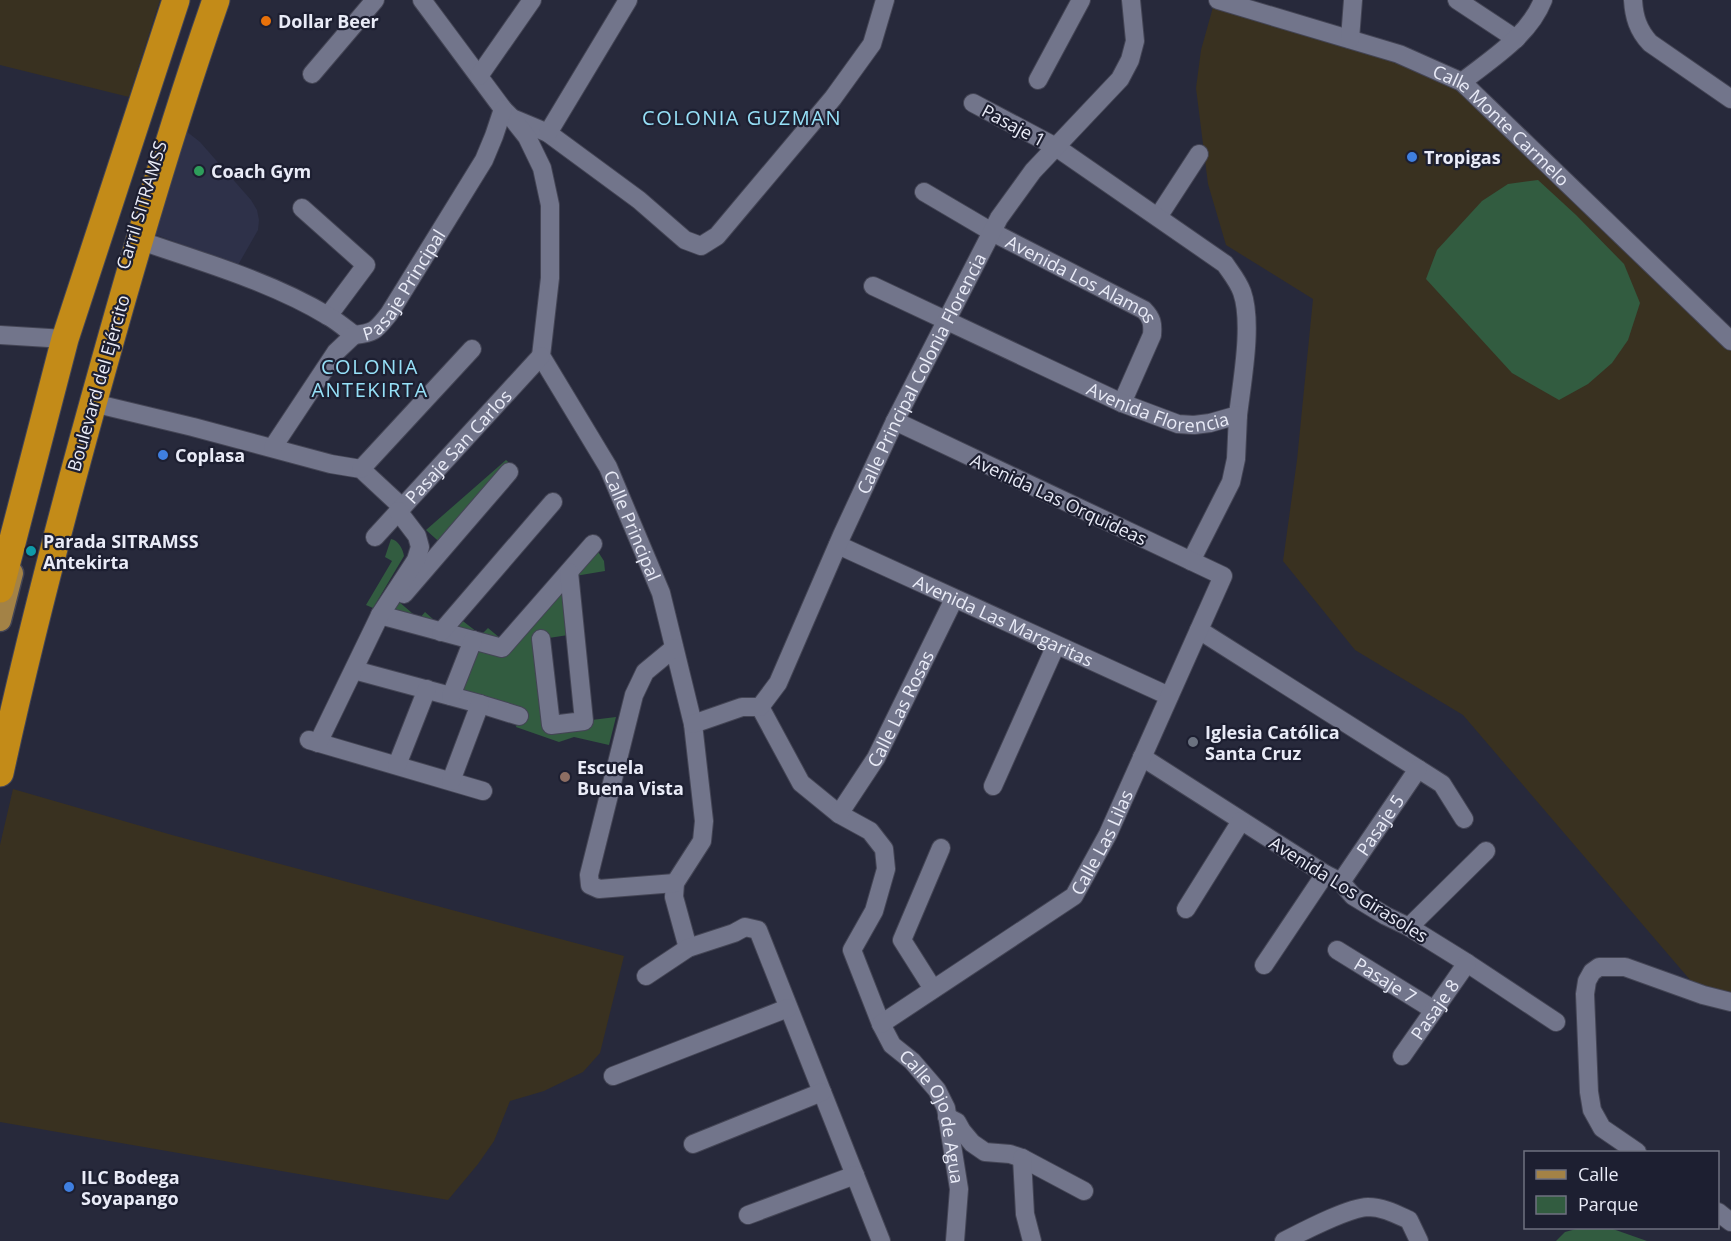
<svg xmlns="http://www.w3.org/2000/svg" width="1731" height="1241" font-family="'Open Sans',sans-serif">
<rect width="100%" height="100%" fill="#27293b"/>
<path fill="#2e3149" d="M186 131 200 142 251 200 257 210 259 220 258 230 238 265 154 234Z"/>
<g fill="#393120">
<path d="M0 0H160L129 97 0 65Z"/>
<path d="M1215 0 1462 82 1731 341V1002L1703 995 1463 715 1355 650 1283 561 1297 460 1313 299 1226 245 1208 184 1196 88 1201 50Z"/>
<path d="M13 789 172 835 624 956 600 1053 583 1072 544 1091 510 1101 494 1141 478 1164 448 1200 0 1122V845Z"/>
</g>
<g fill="#325c40">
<path d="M1538 180 1576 215 1624 264 1640 303 1628 340 1612 363 1588 384 1559 400 1512 373 1426 279 1437 250 1482 201 1508 184Z"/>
<path d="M506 460 514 467 445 547 426 530Z"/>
<path d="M391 539C398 540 403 549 404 556L373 608 366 605 392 561 385 557Z"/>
<path d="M593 544 604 561 605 571 569 577 575 634 542 639 551 725 616 717 609 745 574 737 559 742 516 727 519 717 451 696 472 640 385 616 398 601 419 619 425 612 443 628 455 615 481 635 488 628 506 643Z"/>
<path d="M1580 1228H1610L1647 1241H1556L1565 1232Z"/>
</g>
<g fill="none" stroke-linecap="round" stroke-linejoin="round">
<defs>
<g id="minor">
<path d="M422 0 503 109 512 118 548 133 639 200 685 240 701 246 717 236 833 98 872 44 885 0"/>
<path id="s1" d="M1218 0 1399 54 1462 82 1731 341"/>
<path d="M1457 0 1516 39"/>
<path d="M1633 0C1634 17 1638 30 1650 43L1731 99"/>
<path d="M1350 39 1353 0"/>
<path d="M312 74 375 0"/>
<path d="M479 76 532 0"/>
<path d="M1038 80 1081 0"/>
<path d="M1462 82C1491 59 1529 36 1543 0"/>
<path id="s2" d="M512 118 527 137 542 168 550 205V278L541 356 608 467 661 593 693 724 704 821 702 841 675 883 674 897 688 948"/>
<path d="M548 133 628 0"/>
<path id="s3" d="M924 192 992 232 1144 310C1152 318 1153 324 1152 335L1122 403"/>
<path d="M302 208 366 265 328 316"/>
<path d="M1158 217 1199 154"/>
<path id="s4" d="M138 240C200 261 272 282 328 316 337 321 345 328 354 335 375 333 376 330 389 314L484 160 494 136 503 109"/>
<path id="s5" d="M873 286 1122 403 1178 424 1194 425 1210 423 1238 415C1242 381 1253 323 1242 292 1238 281 1231 273 1225 264L1056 147 973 103"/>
<path d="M0 335 65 339"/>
<path d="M93 403 193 427 331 464 361 469 402 507"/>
<path d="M273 447 336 352 354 335"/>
<path d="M361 469 472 349"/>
<path id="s6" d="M375 537 541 356"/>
<path id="s7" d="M838 545 1169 696"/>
<path d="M1191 561 1231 482 1236 459 1238 415"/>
<path d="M404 594 509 472"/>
<path d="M380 615 502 648 593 544"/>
<path d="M1199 630 1442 784 1464 819"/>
<path d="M441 632 553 502"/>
<path d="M541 639 551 725 584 721 569 572"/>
<path d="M674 648 645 672 634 695 589 875 590 885 599 889 675 883"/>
<path d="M354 670 480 704 519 716"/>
<path d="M451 696 473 640"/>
<path id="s8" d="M760 707 801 783 839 814 870 831 884 849 886 869 874 911 852 950 881 1024 892 1045 912 1061 937 1090 946 1108 959 1189 955 1241"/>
<path id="s9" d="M693 724 742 707H760L778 683 842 535 895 421 999 218 1033 171 1120 79 1130 60 1135 41 1131 0"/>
<path d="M309 740 483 791"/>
<path d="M318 743 380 615 416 560 420 547 417 536 398 511"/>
<path d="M1142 757 1325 874 1341 882 1353 896 1386 916 1409 927 1467 963 1556 1022"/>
<path d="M397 765 427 689"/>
<path d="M451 781 480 704"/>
<path d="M993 786 1056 645"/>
<path id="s10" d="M839 814 876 758 954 599"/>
<path id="s11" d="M1341 882 1418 769"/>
<path d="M1186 909 1241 821"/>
<path d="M1409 927 1486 851"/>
<path id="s12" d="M1337 950 1434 1010"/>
<path d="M1264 965 1325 874"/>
<path d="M646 976 688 948 734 933 745 927 758 930 881 1241"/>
<path d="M933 989 902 940 941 848"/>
<path id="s13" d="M881 1024 1074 896 1108 834 1223 576 895 421"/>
<path id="s14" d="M1402 1056 1467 963"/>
<path d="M613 1076 788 1008"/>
<path d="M947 1117 957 1122 962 1131 972 1143 985 1152 1010 1154 1022 1158 1084 1191"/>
<path d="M693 1144 822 1092"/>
<path d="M1637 1152 1602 1128 1592 1110 1589 1092 1585 994 1587 981 1592 972 1599 967H1625L1703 995 1731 1002"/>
<path d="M1022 1158 1025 1214 1032 1241"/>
<path d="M1718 1212 1731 1222"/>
<path d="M748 1215 855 1175"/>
<path d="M1284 1241C1304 1231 1347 1208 1368 1207 1383 1207 1396 1214 1409 1220L1419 1241"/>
</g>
<path id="major" d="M0 620 12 573"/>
<g id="highway">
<path d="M0 589 65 339 176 0"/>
<path d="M0 773C30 635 66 499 104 364 138 242 174 120 216 0"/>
</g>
</defs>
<use href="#minor" stroke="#444555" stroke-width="20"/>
<use href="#major" stroke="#444555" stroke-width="25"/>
<use href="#highway" stroke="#444555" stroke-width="29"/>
<use href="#minor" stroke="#72758b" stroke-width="18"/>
<use href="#major" stroke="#a38246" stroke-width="22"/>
<use href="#highway" stroke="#c38b18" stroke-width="27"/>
</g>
<circle fill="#e8710a" stroke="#1d1f31" stroke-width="2" cx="266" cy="21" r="6"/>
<g fill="#3f7fe0" stroke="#1d1f31" stroke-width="2">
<circle cx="1412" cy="157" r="6"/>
<circle cx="163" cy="455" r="6"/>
<circle cx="69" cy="1187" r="6"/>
</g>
<circle fill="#2e9e5b" stroke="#1d1f31" stroke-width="2" cx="199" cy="171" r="6"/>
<circle fill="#0f9aa8" stroke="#1d1f31" stroke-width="2" cx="31" cy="551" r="6"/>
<circle fill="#6b7280" stroke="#1d1f31" stroke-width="2" cx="1193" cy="742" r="6"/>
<circle fill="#8d6e63" stroke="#1d1f31" stroke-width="2" cx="565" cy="777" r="6"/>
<g text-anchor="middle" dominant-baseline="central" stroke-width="4.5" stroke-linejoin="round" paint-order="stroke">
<g font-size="18" font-weight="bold" fill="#e9ebf7" stroke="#1d1f31" text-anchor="start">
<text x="278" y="21">Dollar Beer</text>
<text x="1424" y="157">Tropigas</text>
<text x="211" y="171">Coach Gym</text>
<text x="175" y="455">Coplasa</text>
<text x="43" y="541">Parada SITRAMSS<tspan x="43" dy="21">Antekirta</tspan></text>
<text x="1205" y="732">Iglesia Católica<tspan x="1205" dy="21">Santa Cruz</tspan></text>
<text x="577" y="767">Escuela<tspan x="577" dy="21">Buena Vista</tspan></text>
<text x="81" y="1177">ILC Bodega<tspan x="81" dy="21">Soyapango</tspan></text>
</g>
<g font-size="18" fill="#e9ebf7" stroke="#1d1f31">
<text transform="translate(1014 125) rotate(28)">Pasaje 1</text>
<text stroke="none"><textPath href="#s1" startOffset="315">Calle Monte Carmelo</textPath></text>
<text transform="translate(141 205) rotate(-73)">Carril SITRAMSS</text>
<text stroke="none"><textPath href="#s4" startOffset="312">Pasaje Principal</textPath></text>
<text stroke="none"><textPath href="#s3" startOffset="180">Avenida Los Alamos</textPath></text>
<text stroke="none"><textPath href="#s9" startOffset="441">Calle Principal Colonia Florencia</textPath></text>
<text transform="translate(98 383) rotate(-74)">Boulevard del Ejército</text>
<text stroke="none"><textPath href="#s5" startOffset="312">Avenida Florencia</textPath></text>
<text stroke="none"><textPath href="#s6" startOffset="123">Pasaje San Carlos</textPath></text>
<text transform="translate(1059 499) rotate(25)">Avenida Las Orquideas</text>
<text stroke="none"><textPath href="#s2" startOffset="441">Calle Principal</textPath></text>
<text stroke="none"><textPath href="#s7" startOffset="182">Avenida Las Margaritas</textPath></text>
<text stroke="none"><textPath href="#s10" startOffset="122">Calle Las Rosas</textPath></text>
<text stroke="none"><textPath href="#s11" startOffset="69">Pasaje 5</textPath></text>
<text stroke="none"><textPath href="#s13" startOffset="292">Calle Las Lilas</textPath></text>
<text transform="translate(1349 889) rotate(32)">Avenida Los Girasoles</text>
<text stroke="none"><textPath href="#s12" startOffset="57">Pasaje 7</textPath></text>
<text stroke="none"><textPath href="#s14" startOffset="57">Pasaje 8</textPath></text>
<text stroke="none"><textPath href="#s8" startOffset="492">Calle Ojo de Agua</textPath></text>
</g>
<g font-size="20" letter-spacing="1.5" fill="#96e0f7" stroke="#1d1f31">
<text x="742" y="117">COLONIA GUZMAN</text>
<text x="370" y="366">COLONIA<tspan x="370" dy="23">ANTEKIRTA</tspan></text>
</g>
</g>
<rect x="1524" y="1151" width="195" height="78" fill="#1d1f31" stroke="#6f7180" stroke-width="1.5"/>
<rect x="1536" y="1170" width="30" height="9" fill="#a38246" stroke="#6f7180" stroke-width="1.5"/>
<text x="1578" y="1181" font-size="18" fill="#e9ebf7">Calle</text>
<rect x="1536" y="1196" width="30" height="18" fill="#325c40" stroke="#6f7180" stroke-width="1.5"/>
<text x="1578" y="1211" font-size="18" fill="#e9ebf7">Parque</text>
</svg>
